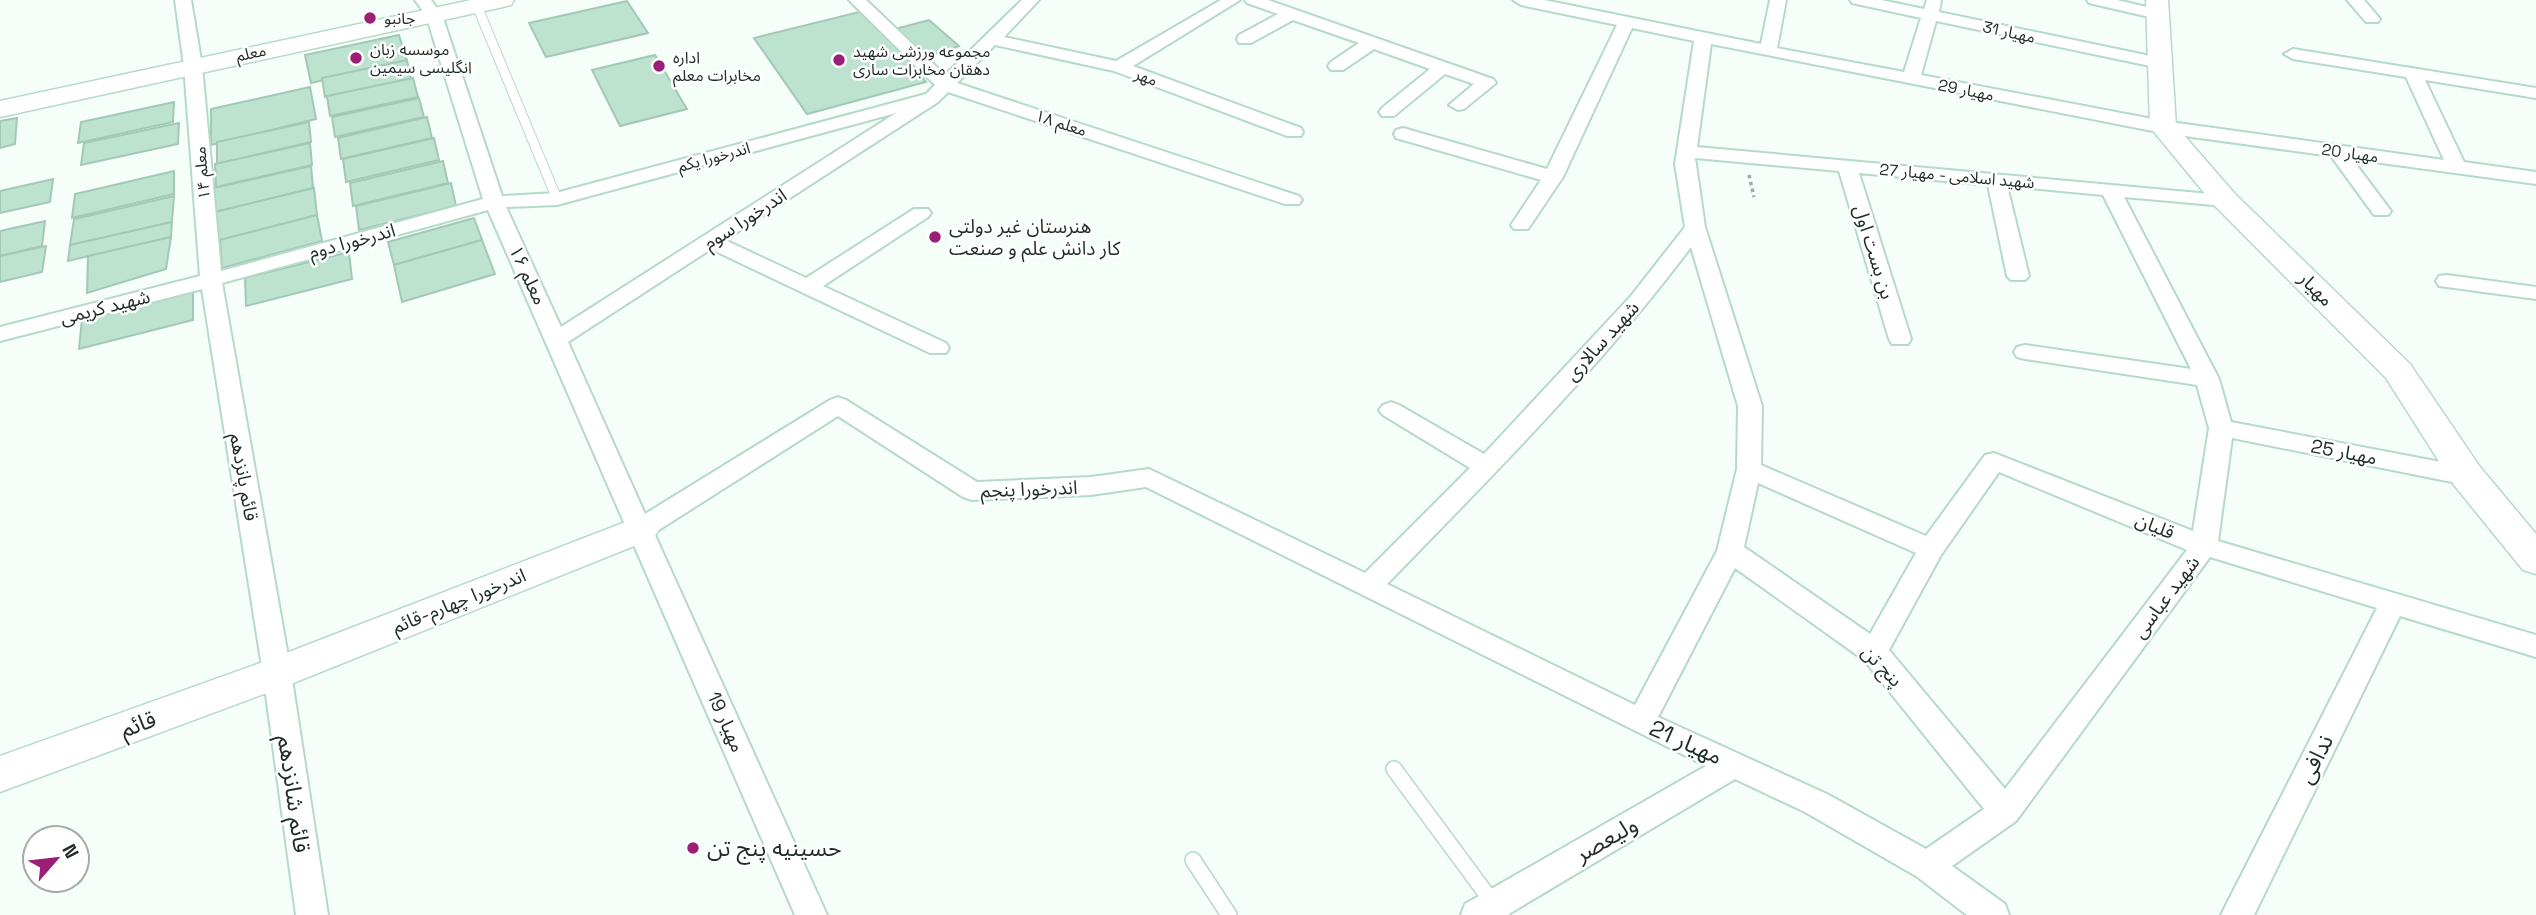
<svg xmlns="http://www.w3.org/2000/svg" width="2536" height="915" font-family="'Space Grotesk','Noto Sans Arabic',sans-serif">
<rect width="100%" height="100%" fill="#f6fefa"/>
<g fill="#bde2cf" stroke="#a3c8b5" stroke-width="2">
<path d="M627 1 648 33 546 57 529 23Z"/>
<path d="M867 10 926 82 807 114 754 38Z"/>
<path d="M929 20 959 46 926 57 895 29Z"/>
<path d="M399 35 407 61 311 83 305 55Z"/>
<path d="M655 55 687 109 620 126 592 70Z"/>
<path d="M407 60 411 79 325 97 322 78Z"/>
<path d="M413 78 418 97 330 116 327 96Z"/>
<path d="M310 87 316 119 211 145V109Z"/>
<path d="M419 98 424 117 335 137 332 117Z"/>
<path d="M174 102 173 122 78 143 81 122Z"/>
<path d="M427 117 432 138 341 159 338 138Z"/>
<path d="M17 118 15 144 0 148V121Z"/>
<path d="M309 122 311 142 217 164V142Z"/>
<path d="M179 123 178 144 81 165 84 143Z"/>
<path d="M434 138 439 160 346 182 343 159Z"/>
<path d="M310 143 312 165 216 187 215 164Z"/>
<path d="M443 161 448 183 353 206 350 183Z"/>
<path d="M311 166 313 188 215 212 214 188Z"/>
<path d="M174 171V194L72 218 75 194Z"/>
<path d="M53 179 50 202 0 213V191Z"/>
<path d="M451 183 456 206 359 230 356 206Z"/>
<path d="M314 188 317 215 220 240 216 236 215 212Z"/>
<path d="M174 196 172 222 70 245 74 219Z"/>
<path d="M317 215 322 241 222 268 220 240Z"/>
<path d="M474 218 482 240 394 265 388 242Z"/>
<path d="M45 221 42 246 0 256V231Z"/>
<path d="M172 222 171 237 68 261 70 245Z"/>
<path d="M171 237 166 269 87 293 88 256Z"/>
<path d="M482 240 495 274 402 302 394 265Z"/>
<path d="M46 246 42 272 0 282V256Z"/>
<path d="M349 252 352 279 246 306 245 278Z"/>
<path d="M193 291V320L79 349 82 319Z"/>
</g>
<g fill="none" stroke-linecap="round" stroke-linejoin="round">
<defs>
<path id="lane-far1" d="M477 6 557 199"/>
<g id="lane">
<path d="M1394 769 1502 915"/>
<path d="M1193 860 1229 915"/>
</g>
<g id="street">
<path d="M175 0H191L202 66 221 271 483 199 426 15 415 0H431L442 15 502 196 556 193 926 94 935 85 849 0H866L945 75 1022 0H1039L1004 37 1116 61 1221 0H1240L1133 66 1301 128 1303 132 1301 136H1287L1114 71 995 45 957 83 1299 196 1302 200 1299 204H1285L948 92 938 102 725 240 806 278 914 209H928L931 213 928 217 823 286 946 343 949 348 946 353H930L711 249 568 342 645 514 830 400 838 397 846 400 977 482 1091 477 1149 469 1365 573 1470 468 1383 415 1379 410 1383 405 1391 402 1399 405 1484 454 1631 296 1685 227 1675 164 1694 41 1632 28 1563 177 1528 229H1514L1511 225 1541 180 1396 138 1394 134 1396 130 1403 128 1547 169 1617 25 1521 5 1513 0H1544L1761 44 1770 0H1786L1777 48 1904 72 1921 18 1852 3 1850 0H1881L1924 9 1927 0H1941L1939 12 2160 58 2169 63 2160 68 1936 21 1921 75 2163 121 2444 160 2406 77 2293 59 2284 54 2293 49 2536 88V98L2425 80 2464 162 2536 172V184L2352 159 2391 211 2388 215H2374L2331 156 2163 133 1711 44 1697 147 2232 196 2235 200 2232 204 2225 206 2124 197 2219 379 2231 422 2467 467 2476 470 2479 476 2476 482 2467 485 2232 438 2218 541 2536 635V657L2400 616 2254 915H2221L2377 608 2210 557 2016 821 1952 866 2005 904 2009 915H1967L1916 876 1805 812 1735 779 1507 915H1461L1465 904 1706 766 1146 487 1091 495 972 500 963 497 838 416 654 533 827 915H795L488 210 222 283 291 673 328 915H296L263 673 202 289 0 341V327L200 276 184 66ZM896 113 561 327 506 207 557 205ZM1695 158 1839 171 1889 339 1892 344H1908L1911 339 1859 173 1988 185 2007 276 2011 280H2025L2029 276 2007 186 2103 195 2191 369 2025 345 2017 347 2014 352 2017 357 2025 359 2197 385 2209 428 2193 531 1994 453 1985 455 1926 536 1761 465 1762 406 1705 227ZM1691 247 1738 406 1737 469 1717 551 1635 705 1387 584C1492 476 1600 368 1691 247ZM1999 472 2187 550 2005 789 1889 650 1941 555ZM1758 483 1916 553 1870 634 1744 547ZM1735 568 1864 660 1984 809 1926 849 1827 794 1658 717Z"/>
<path d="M1245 0H1268L1493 79 1496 83 1464 109 1458 110 1449 105 1474 84 1445 74 1394 116H1382L1379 112 1382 108 1430 69 1374 49 1343 70H1331L1328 66 1331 62 1359 43 1293 20 1251 43H1239L1237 39 1239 35 1278 14 1247 3Z"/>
<path d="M2087 0H2117L2164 11 2166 14 2158 19 2089 3Z"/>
<path d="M2347 0H2364L2380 19 2378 22H2366Z"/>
<path d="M2447 275 2536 287V299L2439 286 2436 281 2439 276Z"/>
</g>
<g id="secondary">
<path d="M471 0H514L511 5 503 7 0 117V101Z"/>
<path d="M2146 0H2168L2176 126 2235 194 2410 364 2480 467 2536 534V574L2523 570 2454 485 2386 378 2215 206 2150 127Z"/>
<path d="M641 516 654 520 659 529 654 538 291 684 0 792V756L263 662Z"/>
</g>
</defs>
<use href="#lane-far1" stroke="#b5dac7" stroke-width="11"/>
<use href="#lane" stroke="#b5dac7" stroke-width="18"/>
<use href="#street" stroke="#b5dac7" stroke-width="4"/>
<use href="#secondary" stroke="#b5dac7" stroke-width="3"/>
<path stroke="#a0aaa5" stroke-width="3.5" stroke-dasharray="3.5 3.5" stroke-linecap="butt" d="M1749 175 1754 197"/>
<use href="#lane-far1" stroke="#fff" stroke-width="9"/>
<use href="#lane" stroke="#fff" stroke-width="15"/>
<use href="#street" fill="#fff" fill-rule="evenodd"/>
<use href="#secondary" fill="#fff" fill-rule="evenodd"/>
</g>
<g fill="#9b1f76" stroke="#fff" stroke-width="2.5">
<circle cx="370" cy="18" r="7"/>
<circle cx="356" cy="58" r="7"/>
<circle cx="839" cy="60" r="7"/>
<circle cx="659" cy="66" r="7"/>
<circle cx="935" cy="237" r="7"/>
<circle cx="693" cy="848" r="7"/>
</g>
<g text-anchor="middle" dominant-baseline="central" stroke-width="5" stroke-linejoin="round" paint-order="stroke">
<g font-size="16" fill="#1f2d26" stroke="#fff" text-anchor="start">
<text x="384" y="18">جانبو</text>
<text x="370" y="49">موسسه زبان<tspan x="370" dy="18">انگلیسی سیمین</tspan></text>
<text x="853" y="51">مجموعه ورزشی شهید<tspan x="853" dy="18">دهقان مخابرات ساری</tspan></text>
<text x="673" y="57">اداره<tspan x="673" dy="18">مخابرات معلم</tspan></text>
</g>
<g font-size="16" fill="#1f2d26" stroke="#fff">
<text transform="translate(2009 32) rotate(12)">مهیار 31</text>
<text transform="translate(251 53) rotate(-12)">معلم</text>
<text transform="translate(1146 77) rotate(20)">مهر</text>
<text transform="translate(1966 90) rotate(11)">مهیار 29</text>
<text transform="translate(1061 123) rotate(18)">معلم ۱۸</text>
<text transform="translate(2350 153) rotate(8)">مهیار 20</text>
<text transform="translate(714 157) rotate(-15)">اندرخورا یکم</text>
<text transform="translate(202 173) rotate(-95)">معلم ۱۴</text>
<text transform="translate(1957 176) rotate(5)">شهید اسلامی - مهیار 27</text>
</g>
<g font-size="19" fill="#1f2d26" stroke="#fff">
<text transform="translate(745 219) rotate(-33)">اندرخورا سوم</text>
<text transform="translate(352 241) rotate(-15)">اندرخورا دوم</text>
<text transform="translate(1874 252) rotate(73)">بن بست اول</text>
<text transform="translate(528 275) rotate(65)">معلم ۱۶</text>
<text transform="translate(2316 289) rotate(45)">مهیار</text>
<text transform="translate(105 307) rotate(-14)">شهید کریمی</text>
<text transform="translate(1602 341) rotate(-48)">شهید سالاری</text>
<text transform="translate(2344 452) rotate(11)">مهیار 25</text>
<text transform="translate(244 477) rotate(80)">قائم پانزدهم</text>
<text transform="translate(1029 489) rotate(-2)">اندرخورا پنجم</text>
<text transform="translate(2155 526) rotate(22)">قلیان</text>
<text transform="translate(2166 597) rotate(-53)">شهید عباسی</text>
<text transform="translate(459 601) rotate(-22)">اندرخورا چهارم-قائم</text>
<text transform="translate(1882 666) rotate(46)">پنج تن</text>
<text transform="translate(726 722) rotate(66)">مهیار 19</text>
</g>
<g font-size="19" fill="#1f2d26" stroke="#fff" text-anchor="start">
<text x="949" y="226">هنرستان غیر دولتی<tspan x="949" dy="22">کار دانش علم و صنعت</tspan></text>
</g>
<g font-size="23" fill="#1f2d26" stroke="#fff">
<text transform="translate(138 724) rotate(-20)">قائم</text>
<text transform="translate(1686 742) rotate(24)">مهیار 21</text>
<text transform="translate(2315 759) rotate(-63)">ندافی</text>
<text transform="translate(294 794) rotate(82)">قائم شانزدهم</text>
<text transform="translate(1606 839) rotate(-30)">ولیعصر</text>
</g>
<g font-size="23" fill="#1f2d26" stroke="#fff" text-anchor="start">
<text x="707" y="848">حسینیه پنج تن</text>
</g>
</g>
<g transform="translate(56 859) rotate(62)"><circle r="33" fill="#ffffff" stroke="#a5aba8" stroke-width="2"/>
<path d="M0-5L12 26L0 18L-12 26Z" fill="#9b1f76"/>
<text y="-10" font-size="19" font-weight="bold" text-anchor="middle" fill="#1f2d26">N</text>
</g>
</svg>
